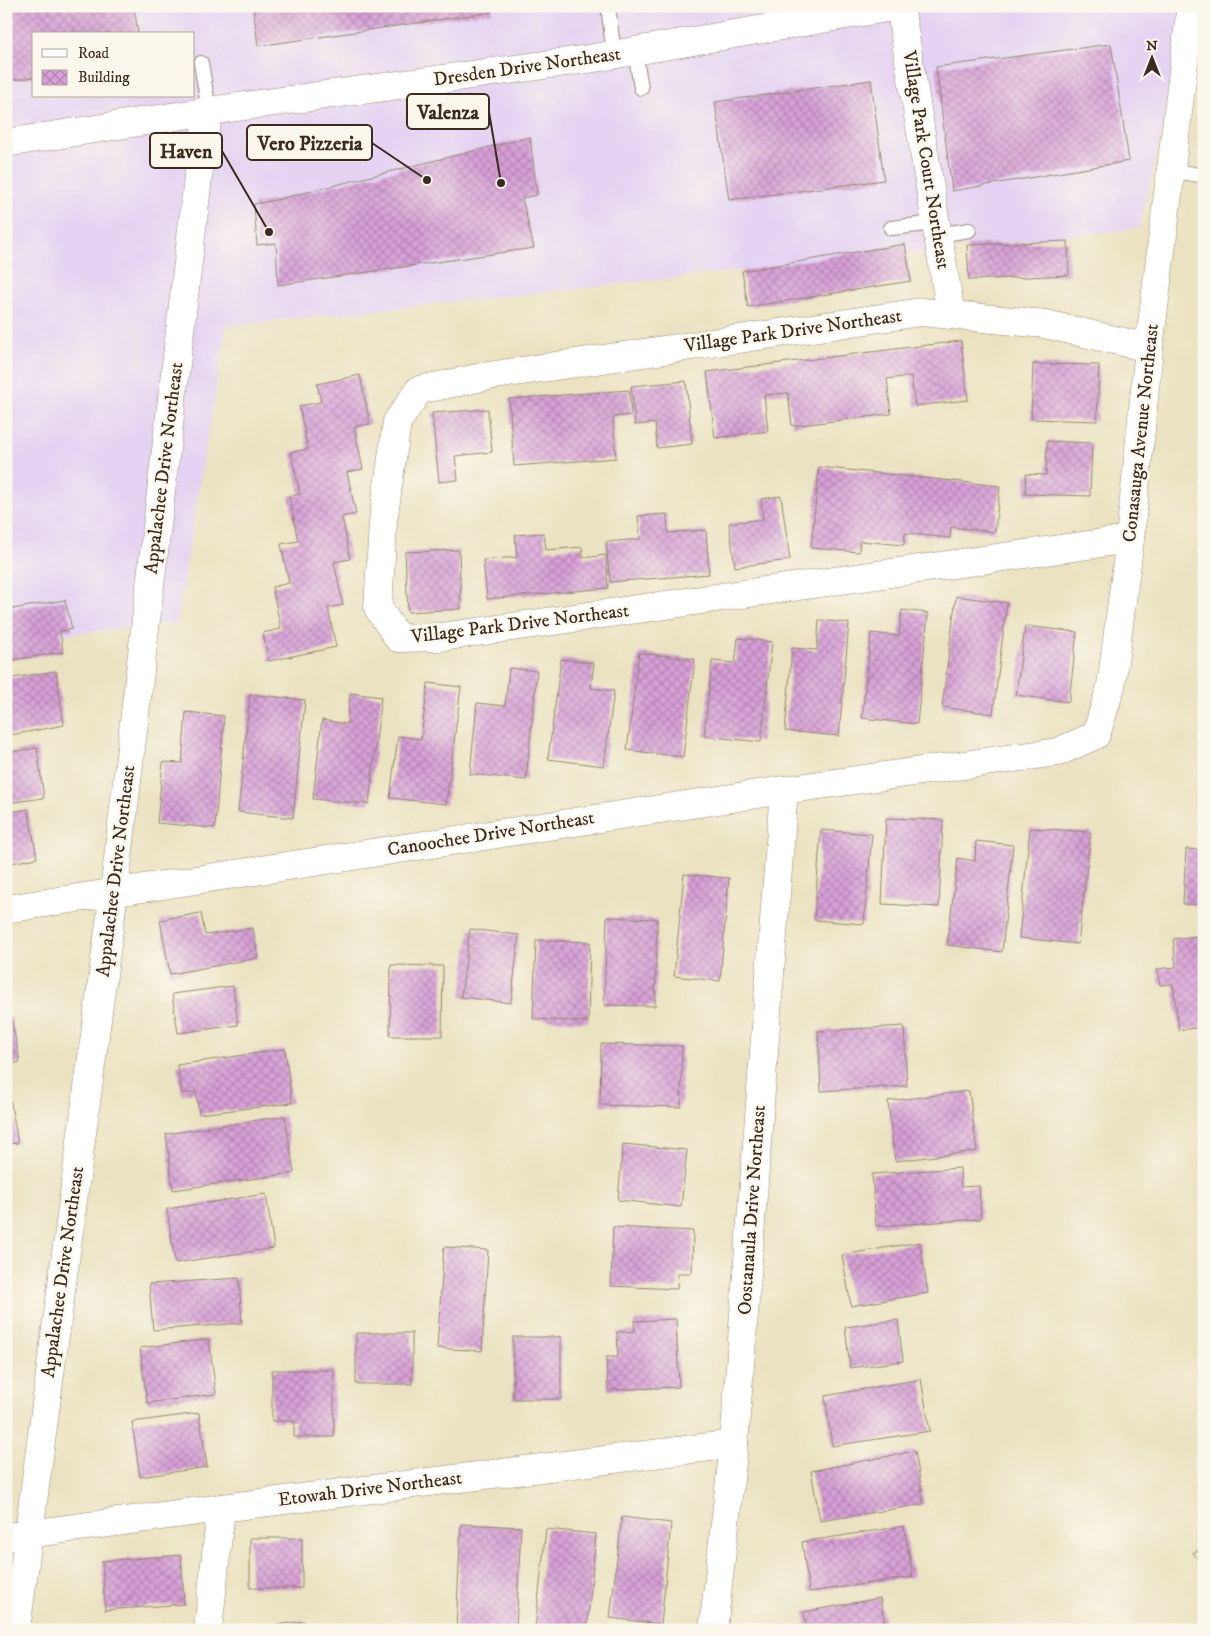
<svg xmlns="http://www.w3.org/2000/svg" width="1210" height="1636" font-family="'IM FELL DW Pica',serif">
<defs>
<pattern id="building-cross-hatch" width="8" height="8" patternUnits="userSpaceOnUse" patternTransform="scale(1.25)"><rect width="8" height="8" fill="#d8a0d8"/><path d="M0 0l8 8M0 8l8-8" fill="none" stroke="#b083af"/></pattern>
</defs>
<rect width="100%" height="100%" fill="#fbf7ec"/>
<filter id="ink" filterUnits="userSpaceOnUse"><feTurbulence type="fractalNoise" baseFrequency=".02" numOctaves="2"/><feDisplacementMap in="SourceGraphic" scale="10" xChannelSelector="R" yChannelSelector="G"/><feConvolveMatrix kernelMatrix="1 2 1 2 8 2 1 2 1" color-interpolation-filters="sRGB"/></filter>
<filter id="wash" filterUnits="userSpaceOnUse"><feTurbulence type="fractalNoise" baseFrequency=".0096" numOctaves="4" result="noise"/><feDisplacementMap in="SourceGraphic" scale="20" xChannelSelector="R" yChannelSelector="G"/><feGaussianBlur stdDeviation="1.12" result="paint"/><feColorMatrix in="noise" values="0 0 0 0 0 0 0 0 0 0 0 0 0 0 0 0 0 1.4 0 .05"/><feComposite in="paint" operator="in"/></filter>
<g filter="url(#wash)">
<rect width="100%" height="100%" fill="#eae2c0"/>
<path fill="#e4d3f2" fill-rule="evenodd" d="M6 6H900L901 11 928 6H1192L1139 228 226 326 176 623 6 640ZM34 34H194V96H34Z"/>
<g id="blocks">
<g fill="url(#building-cross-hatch)">
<path d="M6 6H134L138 34H34V77L6 81Z"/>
<path d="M253 6H491L492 12 258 46Z"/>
<path d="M1111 44 1129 161 952 191 936 67Z"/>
<path d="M871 80 884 180 729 200 715 102Z"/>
<path d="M530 137 537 195 522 198 534 248 278 285 276 243 257 245 254 204 271 201Z"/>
<path d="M1068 241 1069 275 969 280 967 245Z"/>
<path d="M905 244 911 281 748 307 742 271Z"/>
<path d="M961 341 968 400 915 406 911 376 887 379 891 414 792 426 788 393 764 395 768 431 715 438 707 372Z"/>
<path d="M1033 364 1099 365 1097 421 1031 419Z"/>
<path d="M360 375 370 424 354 427 363 469 347 472 356 514 342 517 350 559 334 562 343 605 328 608 336 647 269 661 263 633 281 629 272 587 289 583 281 544 298 541 289 496 300 494 291 452 308 449 299 406 321 402 317 384Z"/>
<path d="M686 381 692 444 657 448 655 423 635 425 631 386Z"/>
<path d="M629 390 631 415 613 417 616 458 514 466 509 399Z"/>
<path d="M488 409 492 452 455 456 458 480 439 482 432 413Z"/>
<path d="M1047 441 1092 443 1090 496 1025 494 1026 474 1046 475Z"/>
<path d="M819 467 1000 486 995 532 951 527 950 538 905 533 904 545 860 541 859 552 811 548Z"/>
<path d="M781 496 790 560 735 567 729 523 763 519 761 499Z"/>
<path d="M667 514 668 533 706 530 709 574 610 582 606 542 640 539 638 516Z"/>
<path d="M544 533 546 550 582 547 583 558 606 555 608 588 487 599 483 560 517 557 515 535Z"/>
<path d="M459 550 461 609 408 612 405 552Z"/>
<path d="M956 596 1007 603 993 714 942 707Z"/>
<path d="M65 600 72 629 60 631 63 652 6 661V610Z"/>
<path d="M902 610 928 613 917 724 862 718 871 633 899 636Z"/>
<path d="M819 620 849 623 839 736 785 731 792 648 817 650Z"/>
<path d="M1025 626 1077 632 1069 702 1016 695Z"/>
<path d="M738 638 772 642 761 742 704 736 712 661 735 663Z"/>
<path d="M639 653 695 659 683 757 627 750Z"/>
<path d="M561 659 594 663 591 688 614 691 604 766 548 759Z"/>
<path d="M509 668 537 671 526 780 470 774 477 703 505 706Z"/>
<path d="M56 671 64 725 6 736V679Z"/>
<path d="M428 683 461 687 446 804 390 798 398 736 421 739Z"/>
<path d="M350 693 381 697 369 804 313 799 322 720 347 724Z"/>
<path d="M250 694 305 700 293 818 238 812Z"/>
<path d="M186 712 224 716 215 828 157 823 163 762 182 763Z"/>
<path d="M37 748 44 798 6 803V753Z"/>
<path d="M28 809 37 858 6 864V813Z"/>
<path d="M886 818 943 820 939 907 882 904Z"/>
<path d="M1030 828 1091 832 1078 944 1019 938Z"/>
<path d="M821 830 872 834 864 924 814 920Z"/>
<path d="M976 841 1013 845 1002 952 947 945 958 858 975 861Z"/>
<path d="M1186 849 1204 850V905L1183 904Z"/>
<path d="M684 874 729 878 720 981 674 976Z"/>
<path d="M201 913 205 935 253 928 258 958 170 974 160 920Z"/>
<path d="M607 917 657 919 655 1006 604 1005Z"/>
<path d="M470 929 519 935 511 1003 461 997Z"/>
<path d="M1204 935V1027L1179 1030 1173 984 1160 985 1157 969 1176 967 1173 939Z"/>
<path d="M536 940 590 942 588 1022 533 1019Z"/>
<path d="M391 965 443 966 442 1036H390Z"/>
<path d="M233 986 238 1025 178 1033 172 994Z"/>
<path d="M11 1017 20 1062 6 1065V1018Z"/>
<path d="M904 1026 907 1086 821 1091 818 1031Z"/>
<path d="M601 1044 682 1046 681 1107 600 1105Z"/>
<path d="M285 1049 292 1103 199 1114 196 1092 182 1094 177 1065Z"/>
<path d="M969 1091 977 1151 895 1161 888 1101Z"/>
<path d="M10 1098 18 1143 6 1144V1099Z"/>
<path d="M285 1116 294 1173 173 1190 166 1134Z"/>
<path d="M623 1144 687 1150 681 1207 618 1200Z"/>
<path d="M960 1168 961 1187 979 1186 981 1219 876 1226 872 1174Z"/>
<path d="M266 1194 274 1248 175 1263 167 1209Z"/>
<path d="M613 1227 693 1231 692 1273H678L677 1289 611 1286Z"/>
<path d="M920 1242 928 1293 851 1306 842 1255Z"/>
<path d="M444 1247 488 1250 482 1351 437 1348Z"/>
<path d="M239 1278 242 1323 153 1330 149 1284Z"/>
<path d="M676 1319 679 1387 608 1390 606 1357H618L617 1332 635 1331 634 1321Z"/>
<path d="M898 1320 903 1361 850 1368 845 1327Z"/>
<rect x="356" y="1333" width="56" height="51"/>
<rect x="513" y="1337" width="48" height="62"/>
<path d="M209 1339 216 1394 147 1403 140 1348Z"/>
<path d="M272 1370H334V1437H294V1421H272Z"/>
<path d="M921 1379 930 1431 832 1446 825 1396Z"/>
<path d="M199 1413 207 1467 140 1477 132 1422Z"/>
<path d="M915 1451 924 1504 820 1521 811 1471Z"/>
<path d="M622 1517 671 1523 661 1624 610 1618Z"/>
<path d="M461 1524 521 1527 516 1630H456Z"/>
<path d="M904 1526 913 1577 809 1592 802 1542Z"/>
<path d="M546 1529 596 1534 587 1630 535 1629Z"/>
<rect x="250" y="1538" width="52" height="50"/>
<path d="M1204 1546V1567L1193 1553Z"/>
<path d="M181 1555 184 1604 105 1610 102 1561Z"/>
<path d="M880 1598 886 1630H807L804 1612Z"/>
<path d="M304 1621 305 1630H250V1629Z"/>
</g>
</g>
</g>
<g filter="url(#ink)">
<use href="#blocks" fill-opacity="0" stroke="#92866f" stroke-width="1"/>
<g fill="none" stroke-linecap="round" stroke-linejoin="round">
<defs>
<g id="service">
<path d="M608 6 614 55"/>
<path d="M635 51 641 88"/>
<path d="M201 63 209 111"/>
<path d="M1171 170 1204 176"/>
<path d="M891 228 936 223"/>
<path d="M938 235 969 230"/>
</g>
<g id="minor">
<path d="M900 6 951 315"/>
<path d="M1130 539 441 637 398 638 378 608 383 522 397 422 419 390 488 376 921 312 1045 324 1149 348"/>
<path d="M6 909 784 790 1058 752 1096 735 1111 686 1130 539 1149 348 1191 6"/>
<path d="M6 1537 221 1508 734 1444"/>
<path d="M16 1630 114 892 201 152 209 111"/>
<path d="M208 1630 221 1508"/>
<path d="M713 1630 734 1444 784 790"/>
</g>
<path id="tertiary" d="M6 143 209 111 588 59 898 6"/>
</defs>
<use href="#service" stroke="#92866f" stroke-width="16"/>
<use href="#minor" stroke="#92866f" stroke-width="29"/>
<use href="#tertiary" stroke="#92866f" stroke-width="29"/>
<use href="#service" stroke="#fff" stroke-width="14"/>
<use href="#minor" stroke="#fff" stroke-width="28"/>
<use href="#tertiary" stroke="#fff" stroke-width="28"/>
</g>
</g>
<g text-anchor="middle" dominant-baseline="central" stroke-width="5" stroke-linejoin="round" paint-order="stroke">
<g font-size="19" fill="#3b2a1e" stroke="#fbf7ec">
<text transform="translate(527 67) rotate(-8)">Dresden Drive Northeast</text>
<text transform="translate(926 160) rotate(81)">Village Park Court Northeast</text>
<text transform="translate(793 331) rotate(-8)">Village Park Drive Northeast</text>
<text transform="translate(1141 433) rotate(-84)">Conasauga Avenue Northeast</text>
<text transform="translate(164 468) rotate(-83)">Appalachee Drive Northeast</text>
<text transform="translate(520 624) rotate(-7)">Village Park Drive Northeast</text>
<text transform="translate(491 834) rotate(-9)">Canoochee Drive Northeast</text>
<text transform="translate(116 871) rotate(-83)">Appalachee Drive Northeast</text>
<text transform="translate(752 1210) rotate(-86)">Oostanaula Drive Northeast</text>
<text transform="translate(63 1272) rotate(-82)">Appalachee Drive Northeast</text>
<text transform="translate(370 1489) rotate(-7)">Etowah Drive Northeast</text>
</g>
</g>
<path fill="none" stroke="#3b2a1e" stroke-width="2" d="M501 183L489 112M427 180L372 143M269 232L222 151"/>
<g fill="#3b2a1e" stroke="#fbf7ec" stroke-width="2">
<circle cx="501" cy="183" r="5"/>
<circle cx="427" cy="180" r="5"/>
<circle cx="269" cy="232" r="5"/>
</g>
<g fill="#fbf7ec" stroke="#3b2a1e" stroke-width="2">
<rect x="407" y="94" width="82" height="35" rx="5"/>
<rect x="247" y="125" width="125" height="35" rx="5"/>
<rect x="150" y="133" width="72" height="35" rx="5"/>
</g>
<g font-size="20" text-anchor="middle" font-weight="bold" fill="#3b2a1e">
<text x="448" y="119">Valenza</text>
<text x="310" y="150">Vero Pizzeria</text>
<text x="186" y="158">Haven</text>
</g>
<rect width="1210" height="1636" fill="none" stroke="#fbf7ec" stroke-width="25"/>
<rect x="32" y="32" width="162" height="65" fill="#fbf7ec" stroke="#aea59a"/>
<rect x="42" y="49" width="25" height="8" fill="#ffffff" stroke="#aea59a"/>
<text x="78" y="58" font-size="15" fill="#3b2a1e">Road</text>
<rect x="42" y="70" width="25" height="15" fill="url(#building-cross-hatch)" stroke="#aea59a"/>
<text x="78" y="82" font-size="15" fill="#3b2a1e">Building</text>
<g transform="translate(1152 58)" stroke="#fbf7ec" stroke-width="4" paint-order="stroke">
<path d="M0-4L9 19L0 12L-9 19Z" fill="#3b2a1e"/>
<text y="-8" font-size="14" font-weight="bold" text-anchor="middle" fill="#3b2a1e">N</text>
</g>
</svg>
